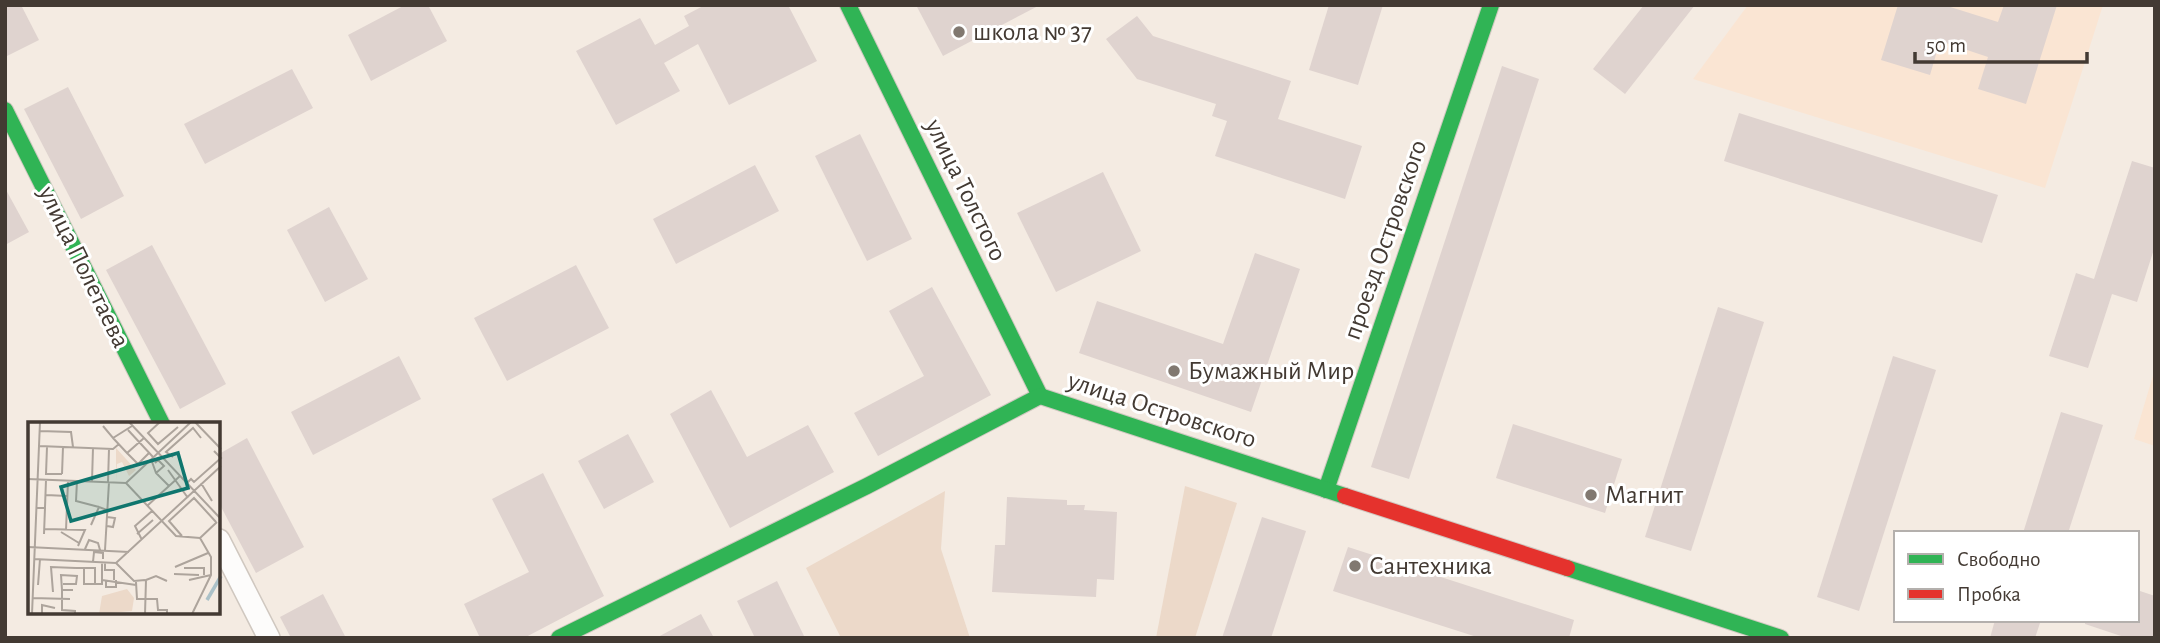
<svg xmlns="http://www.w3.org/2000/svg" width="2160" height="643" font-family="'Alegreya Sans',sans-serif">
<rect width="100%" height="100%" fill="#f4ebe2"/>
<g fill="#fae5d3">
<path d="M1748 5H2103L2045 188 1693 79Z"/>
<path d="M2155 369V446L2134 439Z"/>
</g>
<g fill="#ecd9c9">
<path d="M1185 486 1237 503 1195 638H1156Z"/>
<path d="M945 491 941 549 970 638H841L806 568Z"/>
</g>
<g fill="#dfd3cf">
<path d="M5 5H21L39 40 5 57Z"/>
<path d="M405 5H428L447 41 371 81 348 35Z"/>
<path d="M705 5H788L817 61 729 105 698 44 664 63 680 91 616 125 576 51 640 18 655 45 689 26 684 16Z"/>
<path d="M916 5H1040L943 56Z"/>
<path d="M1329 5H1383L1358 85 1309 70Z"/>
<path d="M1644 5H1695L1625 94 1593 69Z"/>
<path d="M1898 5H1944L1998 22 2004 5H2057L2026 104 1978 89 1988 57 1940 41 1930 75 1881 60Z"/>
<path d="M1137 16 1153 36 1291 81 1278 119 1362 146 1345 199 1215 156 1227 121 1212 116 1216 104 1137 79 1106 39Z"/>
<path d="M1502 66 1539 79 1409 479 1371 467Z"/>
<path d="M292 69 313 108 205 164 184 124Z"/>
<path d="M68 87 124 196 81 219 24 109Z"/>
<path d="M1739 113 1998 195 1982 243 1724 161Z"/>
<path d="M860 134 912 239 867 261 815 156Z"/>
<path d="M2132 161 2155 168V246L2137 302 2112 294 2088 368 2049 356 2076 273 2094 279Z"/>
<path d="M755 165 779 211 676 264 653 219Z"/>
<path d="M1103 172 1141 251 1056 292 1017 213Z"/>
<path d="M5 188 29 232 5 245Z"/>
<path d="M329 207 368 279 325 302 287 230Z"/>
<path d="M152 245 226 384 180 409 106 270Z"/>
<path d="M1255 253 1300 269 1251 412 1079 353 1097 301 1223 344Z"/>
<path d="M576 265 609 328 507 381 474 318Z"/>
<path d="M932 287 991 395 878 456 854 413 924 376 889 311Z"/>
<path d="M1718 307 1764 322 1691 551 1645 537Z"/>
<path d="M399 356 421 399 313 455 291 412Z"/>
<path d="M1893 356 1936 370 1859 611 1817 597Z"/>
<path d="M711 390 747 457 808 425 834 472 730 528 670 414Z"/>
<path d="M2061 412 2103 425 2068 533H2023Z"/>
<path d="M1513 424 1622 459 1605 513 1496 478Z"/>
<path d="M628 434 654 482 604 509 578 461Z"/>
<path d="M247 438 304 547 256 573 219 503V454Z"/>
<path d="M543 473 604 596 524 638H480L464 604 529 572 492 499Z"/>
<path d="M1007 497 1067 500V505H1085L1084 510 1117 512 1114 580 1097 579 1096 597 992 592 995 545H1005Z"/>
<path d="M1262 517 1306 531 1271 638H1222Z"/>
<path d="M1348 547 1574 620 1569 638H1480L1333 591Z"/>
<path d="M777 581 805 638H755L737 601Z"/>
<path d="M2137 590 2155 596V638H2127L2085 624V620H2137Z"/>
<path d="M323 594 346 638H291L280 617Z"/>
<path d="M701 614 714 638H656Z"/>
<path d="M1995 620H2041L2035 638H1990Z"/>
</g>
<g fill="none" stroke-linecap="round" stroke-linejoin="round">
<defs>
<path id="street" d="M219 540 269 638"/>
<g id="fast">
<path d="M848 5 1040 396"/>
<path d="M5 110 162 424"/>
<path d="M1326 490 1491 5"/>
<path d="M1567 568 1781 638"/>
<path d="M559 638 867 486 1040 396 1345 496"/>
</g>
<path id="jam" d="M1345 496 1567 568"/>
</defs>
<use href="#street" stroke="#d0c8c0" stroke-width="24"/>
<use href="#fast" stroke="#d0c8c0" stroke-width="18"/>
<use href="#jam" stroke="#d0c8c0" stroke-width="18"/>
<use href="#street" stroke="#fdfcfb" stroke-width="21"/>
<use href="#fast" stroke="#30b455" stroke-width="16"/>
<use href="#jam" stroke="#e5322d" stroke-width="16"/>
</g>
<g fill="#817870" stroke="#fff" stroke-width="2.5">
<circle cx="959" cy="32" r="7"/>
<circle cx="1174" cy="371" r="7"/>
<circle cx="1591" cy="495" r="7"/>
<circle cx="1355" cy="566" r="7"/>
</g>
<g text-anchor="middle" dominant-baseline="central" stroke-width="6" stroke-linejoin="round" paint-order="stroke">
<g font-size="26" fill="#433a33" stroke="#fff" text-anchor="start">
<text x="973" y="32">школа № 37</text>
<text x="1188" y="371">Бумажный Мир</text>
<text x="1605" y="495">Магнит</text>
<text x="1369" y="566">Сантехника</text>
</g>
<g font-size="26" fill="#433a33" stroke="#fff">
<text transform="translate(966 190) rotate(64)">улица Толстого</text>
<text transform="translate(1385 240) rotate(-71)">проезд Островского</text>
<text transform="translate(84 267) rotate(64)">улица Полетаева</text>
<text transform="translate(1162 410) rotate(18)">улица Островского</text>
</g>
</g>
<g transform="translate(28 422)">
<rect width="192" height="192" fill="#f4ebe2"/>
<path d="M88 26 108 48 101 54 94 40 89 42 88 58ZM99 167 106 176 104 189 71 192 74 174Z" fill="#ecd9c9"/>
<path fill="none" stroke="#abc1c8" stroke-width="3.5" d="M179 178 193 154"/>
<path fill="none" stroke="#ada49c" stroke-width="2" d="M101 0 192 96M132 0 120 11 130 22 150 5M167 0 193 27M75 4 85 16 104 4M100 8 125 35M12 9 43 10 45 25M85 16 99 31 116 16M11 24 85 27 91 22M19 25 18 52H34M99 31 110 42 121 31M145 35 138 30 165 6 173 16M123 37 128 51 141 64M127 41 130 38 136 44 128 51M140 48 160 76M34 52 35 25M0 57 98 61 163 0M49 59 48 79 71 85M64 59 65 26M80 60 81 27M98 61 148 114 172 116M159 61 163 57 166 60 193 36 186 29M173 61 184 79M18 73 39 74M119 84 152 54M17 85 18 58M9 86H17L16 112M63 103 71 85 79 88M79 104 85 105 87 96 79 95M17 107 57 108 50 124M38 108 40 59M33 110 51 121M109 112 125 98M154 114 141 99 166 76 188 100M172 116 189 100M114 118 107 104 124 89M0 125 101 130M57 127 61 118 70 121 72 128M77 128 81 60M6 137 88 141 193 44M65 140 66 130 75 131V137M77 140V148H86V158M88 141 106 159 117 158M147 145 180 131M48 146H67V162M56 146V162H74V140M156 146H176V153M146 152 171 153M0 156 1 125M74 158 108 163M78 158V165H88V158M161 158 183 153M108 160 109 177H129L130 188H139V192M10 163 12 137M34 168 33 153 49 154 48 162H35M45 168H34V188L47 189V192M25 170 23 145 48 146M4 176 42 177M4 192 12 0M14 192V183L27 186M117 192 118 158 128 154 139 159M164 192 183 153V135L172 116"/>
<path fill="#0f766e" fill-opacity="0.15" stroke="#0f766e" stroke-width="3.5" d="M150 31 160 66 43 99 33 65Z"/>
<rect width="192" height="192" fill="none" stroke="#433a33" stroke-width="3.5"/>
</g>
<rect width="2160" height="643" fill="none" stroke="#433a33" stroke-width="14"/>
<rect x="1894" y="531" width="245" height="91" fill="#ffffff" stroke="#b4b0ad" stroke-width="2"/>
<rect x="1908" y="554" width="35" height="10" fill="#30b455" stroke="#b4b0ad" stroke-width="2"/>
<text x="1957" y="566" font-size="21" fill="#433a33">Свободно</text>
<rect x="1908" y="589" width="35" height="10" fill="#e5322d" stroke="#b4b0ad" stroke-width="2"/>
<text x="1957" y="601" font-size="21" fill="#433a33">Пробка</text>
<path d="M1915 52v10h172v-10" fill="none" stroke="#433a33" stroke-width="3.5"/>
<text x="1926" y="52" font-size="21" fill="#433a33" stroke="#ffffff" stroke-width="5" paint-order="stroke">50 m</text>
</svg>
